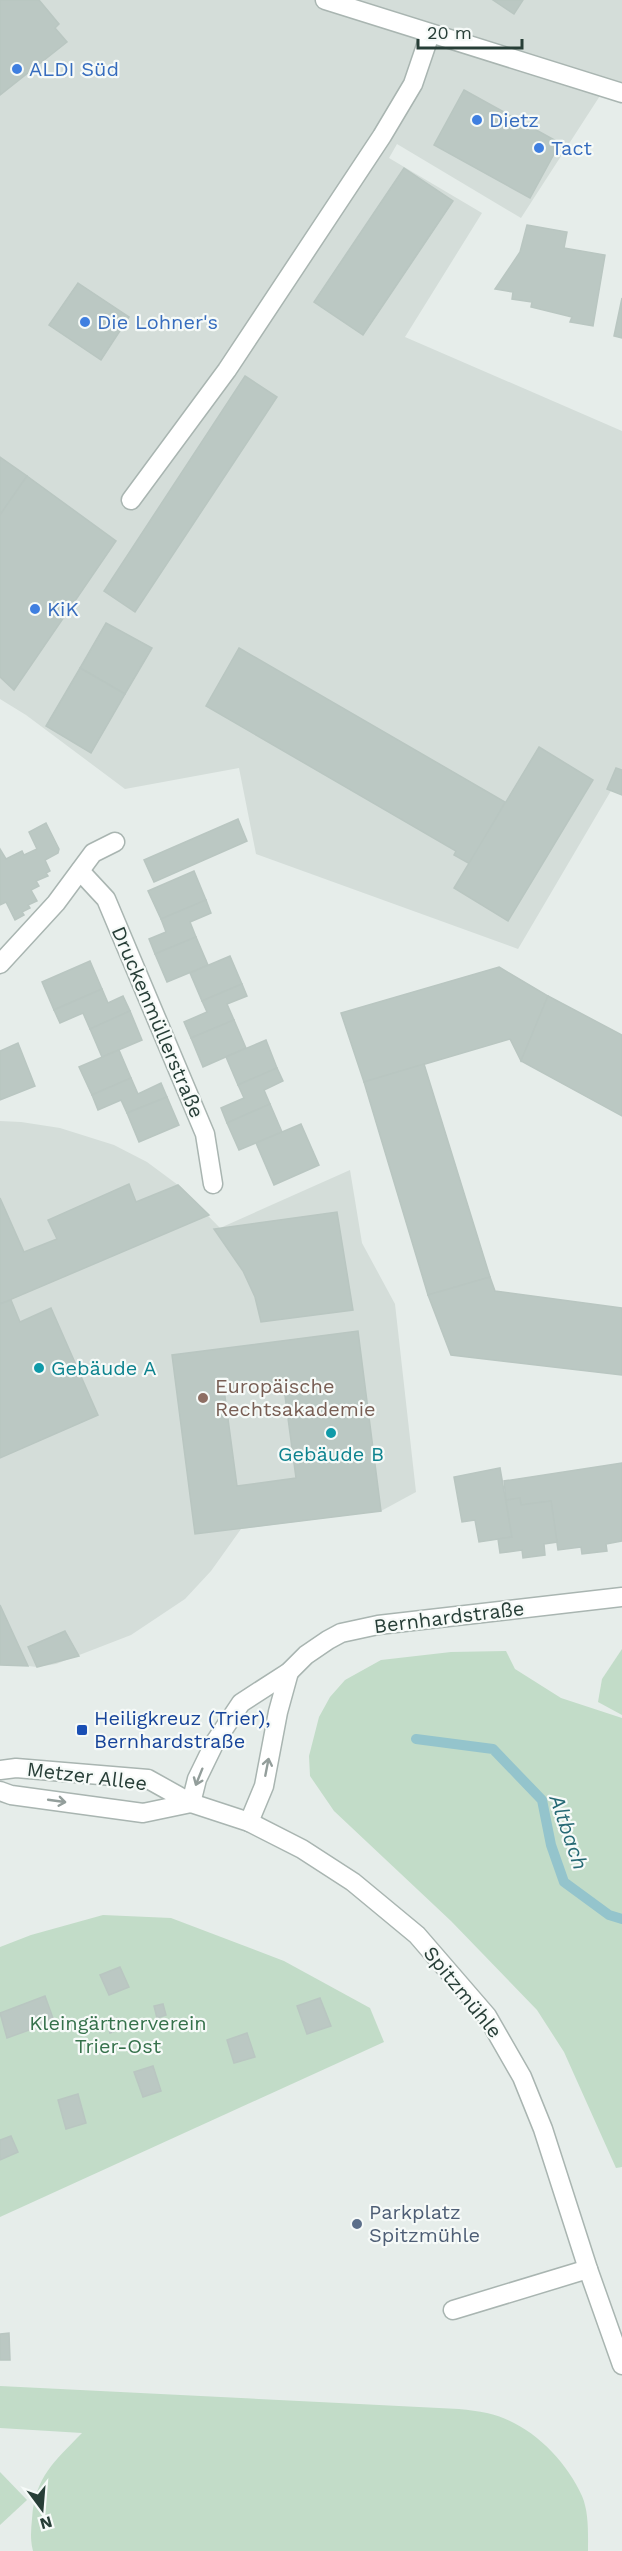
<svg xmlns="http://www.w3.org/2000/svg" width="622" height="2551" font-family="'Work Sans',sans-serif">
<rect width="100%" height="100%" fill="#e6edea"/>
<g fill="#d4ddd9">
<path d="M0 0H622V93L605 88 521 218 397 144 389 158 482 213 405 337 622 431V772L518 949 256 854 239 768 125 789 26 715 0 699Z"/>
<path d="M0 1121 21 1122 60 1128 114 1145 147 1162 178 1185 220 1228 350 1170 362 1243 395 1304 416 1492 381 1511 241 1529 211 1571 185 1599 131 1635 56 1664 37 1667 28 1666 0 1605Z"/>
</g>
<g fill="#c2dcc8">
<path d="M622 1649V1715L598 1702 602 1679Z"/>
<path d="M506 1651 515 1669 561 1698 622 1718V2167L616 2168 564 2052 537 2010 451 1921 334 1811 310 1776 309 1756 319 1717 330 1697 345 1680 381 1660 451 1652Z"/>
<path d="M103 1915 171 1918 284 1961 370 2008 384 2042 0 2217V1947L31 1935Z"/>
<path d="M0 2386 459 2409C469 2410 478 2411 487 2413 528 2422 565 2458 582 2496 589 2512 588 2534 588 2551H33C30 2540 31 2530 32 2519 35 2476 55 2461 82 2433L0 2428Z"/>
<path d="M0 2472 27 2500 0 2525Z"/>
</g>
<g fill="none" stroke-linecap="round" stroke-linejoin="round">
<path stroke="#94c4cc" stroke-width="10" d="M416 1739 493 1749 542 1800 551 1845 564 1882 609 1915 622 1919"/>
</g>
<g fill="#bbc8c3" stroke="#b9c6c1" stroke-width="1.5" fill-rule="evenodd">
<path d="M0 0H39L59 24 55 28 67 42 0 95Z"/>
<path d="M493 0H523L514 14Z"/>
<path d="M464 90 560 143 530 198 434 145Z"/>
<path d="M404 168 453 201 363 335 314 302Z"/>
<path d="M527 225 567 232 564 248 605 255 593 326 570 322 572 317 531 307 532 302 512 299 513 292 495 289 520 252Z"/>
<path d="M78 283 129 317 101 360 49 325Z"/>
<path d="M622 298V338L614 336Z"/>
<path d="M245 376 277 397 135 612 104 591Z"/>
<path d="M0 457 27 476 0 515Z"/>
<path d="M27 476 116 541 14 690 0 677V515Z"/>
<path d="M106 623 152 648 125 694 80 668Z"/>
<path d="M239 648 505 802 470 864 454 855 456 851 206 706Z"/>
<path d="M80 668 125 694 91 753 46 726Z"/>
<path d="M539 747 593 780 508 921 454 888Z"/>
<path d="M616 768 622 770V795L607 789Z"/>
<path d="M238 819 247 841 154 882 144 860Z"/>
<path d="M46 823 59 849 58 853 45 860 50 871 46 873 48 876 36 881 39 886 31 890 37 901 28 905 30 908 22 912 24 915 15 920 6 902 0 905V849L6 859 22 851 24 855 37 849 29 832Z"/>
<path d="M194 871 206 900 161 919 148 891Z"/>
<path d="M206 900 211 913 190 922 196 937 155 954 149 939 166 932 161 919Z"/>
<path d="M196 937 208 965 167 982 155 954Z"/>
<path d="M230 956 242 984 202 1001 190 973Z"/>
<path d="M90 961 102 989 54 1010 42 982Z"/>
<path d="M499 967 548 996 521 1061 510 1039 364 1082 341 1013Z"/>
<path d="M242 984 247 996 227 1004 234 1020 191 1038 184 1022 207 1012 202 1001Z"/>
<path d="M102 989 108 1003 123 996 130 1011 90 1029 83 1013 60 1023 54 1010Z"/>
<path d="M548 996 622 1035V1116L521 1061Z"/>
<path d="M130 1011 142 1040 102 1057 90 1029Z"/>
<path d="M234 1020 246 1048 203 1067 191 1038Z"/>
<path d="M266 1040 277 1068 238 1085 226 1057Z"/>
<path d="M18 1043 35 1086 0 1100V1051Z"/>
<path d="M119 1050 131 1078 92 1095 79 1067Z"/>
<path d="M424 1064 490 1277 428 1295 364 1082Z"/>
<path d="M277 1068 283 1081 264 1090 270 1104 227 1123 221 1108 244 1098 238 1085Z"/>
<path d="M131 1078 138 1094 161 1083 167 1097 127 1113 121 1100 98 1110 92 1095Z"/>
<path d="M167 1097 179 1125 139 1142 127 1113Z"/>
<path d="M270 1104 282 1132 239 1150 227 1123Z"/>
<path d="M301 1124 319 1165 274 1185 256 1143Z"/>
<path d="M129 1184 136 1202 178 1185 209 1215 0 1304V1198L24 1252 57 1239 48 1220Z"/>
<path d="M337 1212 353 1310 261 1322 255 1297 243 1271 214 1229Z"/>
<path d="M490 1277 495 1291 622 1308V1375L451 1355 428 1295Z"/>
<path d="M11 1300 20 1322 51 1308 98 1415 0 1458V1304Z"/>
<path d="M358 1331 381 1511 195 1534 172 1355ZM283 1381 296 1478 237 1486 224 1389Z"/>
<path d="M622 1463V1541L606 1544 607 1551 582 1554 581 1547 558 1550 551 1501 521 1505 520 1498 506 1500 504 1481Z"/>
<path d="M500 1468 512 1537 479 1542 475 1520 462 1522 454 1477Z"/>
<path d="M520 1498 521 1505 551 1501 557 1542 544 1544 545 1555 523 1558 522 1550 500 1553 498 1539 512 1537 506 1500Z"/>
<path d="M0 1605 28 1666 0 1665Z"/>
<path d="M65 1631 79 1656 37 1667 28 1647Z"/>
<path d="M120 1967 129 1987 109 1995 100 1975Z"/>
<path d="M45 1996 54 2021 7 2038 0 2013Z"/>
<path d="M320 1998 331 2026 307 2034 297 2006Z"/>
<path d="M163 2004 166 2015 157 2018 154 2006Z"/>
<path d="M118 2018 121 2029 110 2033 107 2022Z"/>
<path d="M247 2033 255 2057 234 2063 227 2040Z"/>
<path d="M153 2066 161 2091 143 2097 134 2072Z"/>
<path d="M78 2094 86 2123 66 2129 58 2100Z"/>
<path d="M11 2136 18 2152 0 2160V2140Z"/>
<path d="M9 2333 10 2360H0V2334Z"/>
</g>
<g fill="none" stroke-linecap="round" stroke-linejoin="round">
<defs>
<g id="minor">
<path d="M325 0 622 93"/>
<path d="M131 500 227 370 382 136 413 84 430 34"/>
<path d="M80 871 106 899 205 1134 213 1184"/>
<path d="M0 964 56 903 93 853 115 842"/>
<path d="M0 1770 16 1768 148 1779 191 1803 249 1822 302 1849 353 1882 417 1935 487 2016 522 2077 543 2129 588 2269 622 2365"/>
<path d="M0 1791 11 1795 143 1813 191 1803"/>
<path d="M191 1803 197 1779 215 1742 241 1703 289 1672 306 1655 328 1640 341 1633 378 1625 622 1597"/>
<path d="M249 1822 264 1786 278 1712 289 1672"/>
<path d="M453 2310 588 2269"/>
</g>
</defs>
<use href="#minor" stroke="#a9b5b1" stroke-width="21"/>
<use href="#minor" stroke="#fff" stroke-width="18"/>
</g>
<defs><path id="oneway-shaft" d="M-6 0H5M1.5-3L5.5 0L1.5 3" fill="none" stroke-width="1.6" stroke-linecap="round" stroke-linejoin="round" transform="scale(1.5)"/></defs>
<g stroke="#939e9b">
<use href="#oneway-shaft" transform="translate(267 1767) rotate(-79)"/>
<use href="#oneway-shaft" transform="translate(199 1777) rotate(112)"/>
<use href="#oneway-shaft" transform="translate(57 1801) rotate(8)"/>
</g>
<g fill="#3f7fe0" stroke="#f6faf8" stroke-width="2">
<circle cx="17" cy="69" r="6"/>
<circle cx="477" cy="120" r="6"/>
<circle cx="539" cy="148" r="6"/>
<circle cx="85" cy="322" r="6"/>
<circle cx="35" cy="609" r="6"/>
</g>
<g fill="#0f9aa8" stroke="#f6faf8" stroke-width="2">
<circle cx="39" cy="1368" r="6"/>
<circle cx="331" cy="1433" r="6"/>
</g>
<circle fill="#8d6e63" stroke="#f6faf8" stroke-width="2" cx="203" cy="1398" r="6"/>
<rect fill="#1a4fb4" stroke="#f6faf8" stroke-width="2" x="76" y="1724" width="12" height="12" rx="3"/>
<circle fill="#5c6f8a" stroke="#f6faf8" stroke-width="2" cx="357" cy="2224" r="6"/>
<g text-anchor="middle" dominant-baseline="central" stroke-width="4.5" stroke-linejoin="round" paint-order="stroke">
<g font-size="20" fill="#366cbe" stroke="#f6faf8" text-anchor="start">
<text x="29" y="69">ALDI Süd</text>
<text x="489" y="120">Dietz</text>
<text x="551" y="148">Tact</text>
<text x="97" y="322">Die Lohner's</text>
<text x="47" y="609">KiK</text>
</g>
<g font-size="20" fill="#273e37" stroke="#f6faf8">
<text transform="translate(158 1022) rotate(67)">Druckenmüllerstraße</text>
<text transform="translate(449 1617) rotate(-7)">Bernhardstraße</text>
<text transform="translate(87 1776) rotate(7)">Metzer Allee</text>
<text transform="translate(463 1992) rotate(51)">Spitzmühle</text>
</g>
<g font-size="20" fill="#0d838f" stroke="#f6faf8" text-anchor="start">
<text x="51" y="1368">Gebäude A</text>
<text x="331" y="1454" text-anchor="middle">Gebäude B</text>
</g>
<g font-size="20" fill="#785e54" stroke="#f6faf8" text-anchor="start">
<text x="215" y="1386">Europäische<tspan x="215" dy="23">Rechtsakademie</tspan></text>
</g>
<g font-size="20" fill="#164399" stroke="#f6faf8" text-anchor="start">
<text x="94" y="1718">Heiligkreuz (Trier),<tspan x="94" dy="23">Bernhardstraße</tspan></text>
</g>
<g font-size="20" fill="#35714b" stroke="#f6faf8">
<text x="118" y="2023">Kleingärtnerverein<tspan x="118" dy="23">Trier-Ost</tspan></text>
</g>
<g font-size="20" fill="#4e5e75" stroke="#f6faf8" text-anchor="start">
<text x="369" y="2212">Parkplatz<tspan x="369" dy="23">Spitzmühle</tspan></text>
</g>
<g font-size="21" font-style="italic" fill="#266974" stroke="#f6faf8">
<text transform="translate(569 1832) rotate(71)">Altbach</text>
</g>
</g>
<g transform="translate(42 2509) rotate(164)" stroke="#f6faf8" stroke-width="4.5" paint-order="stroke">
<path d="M0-4.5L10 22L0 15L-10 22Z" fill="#273e37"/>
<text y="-9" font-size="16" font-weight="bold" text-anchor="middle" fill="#273e37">N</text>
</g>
<path d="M418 39v9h104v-9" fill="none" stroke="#273e37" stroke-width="3"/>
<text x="427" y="39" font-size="18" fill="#273e37" stroke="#f6faf8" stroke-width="4.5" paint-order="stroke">20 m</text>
</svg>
